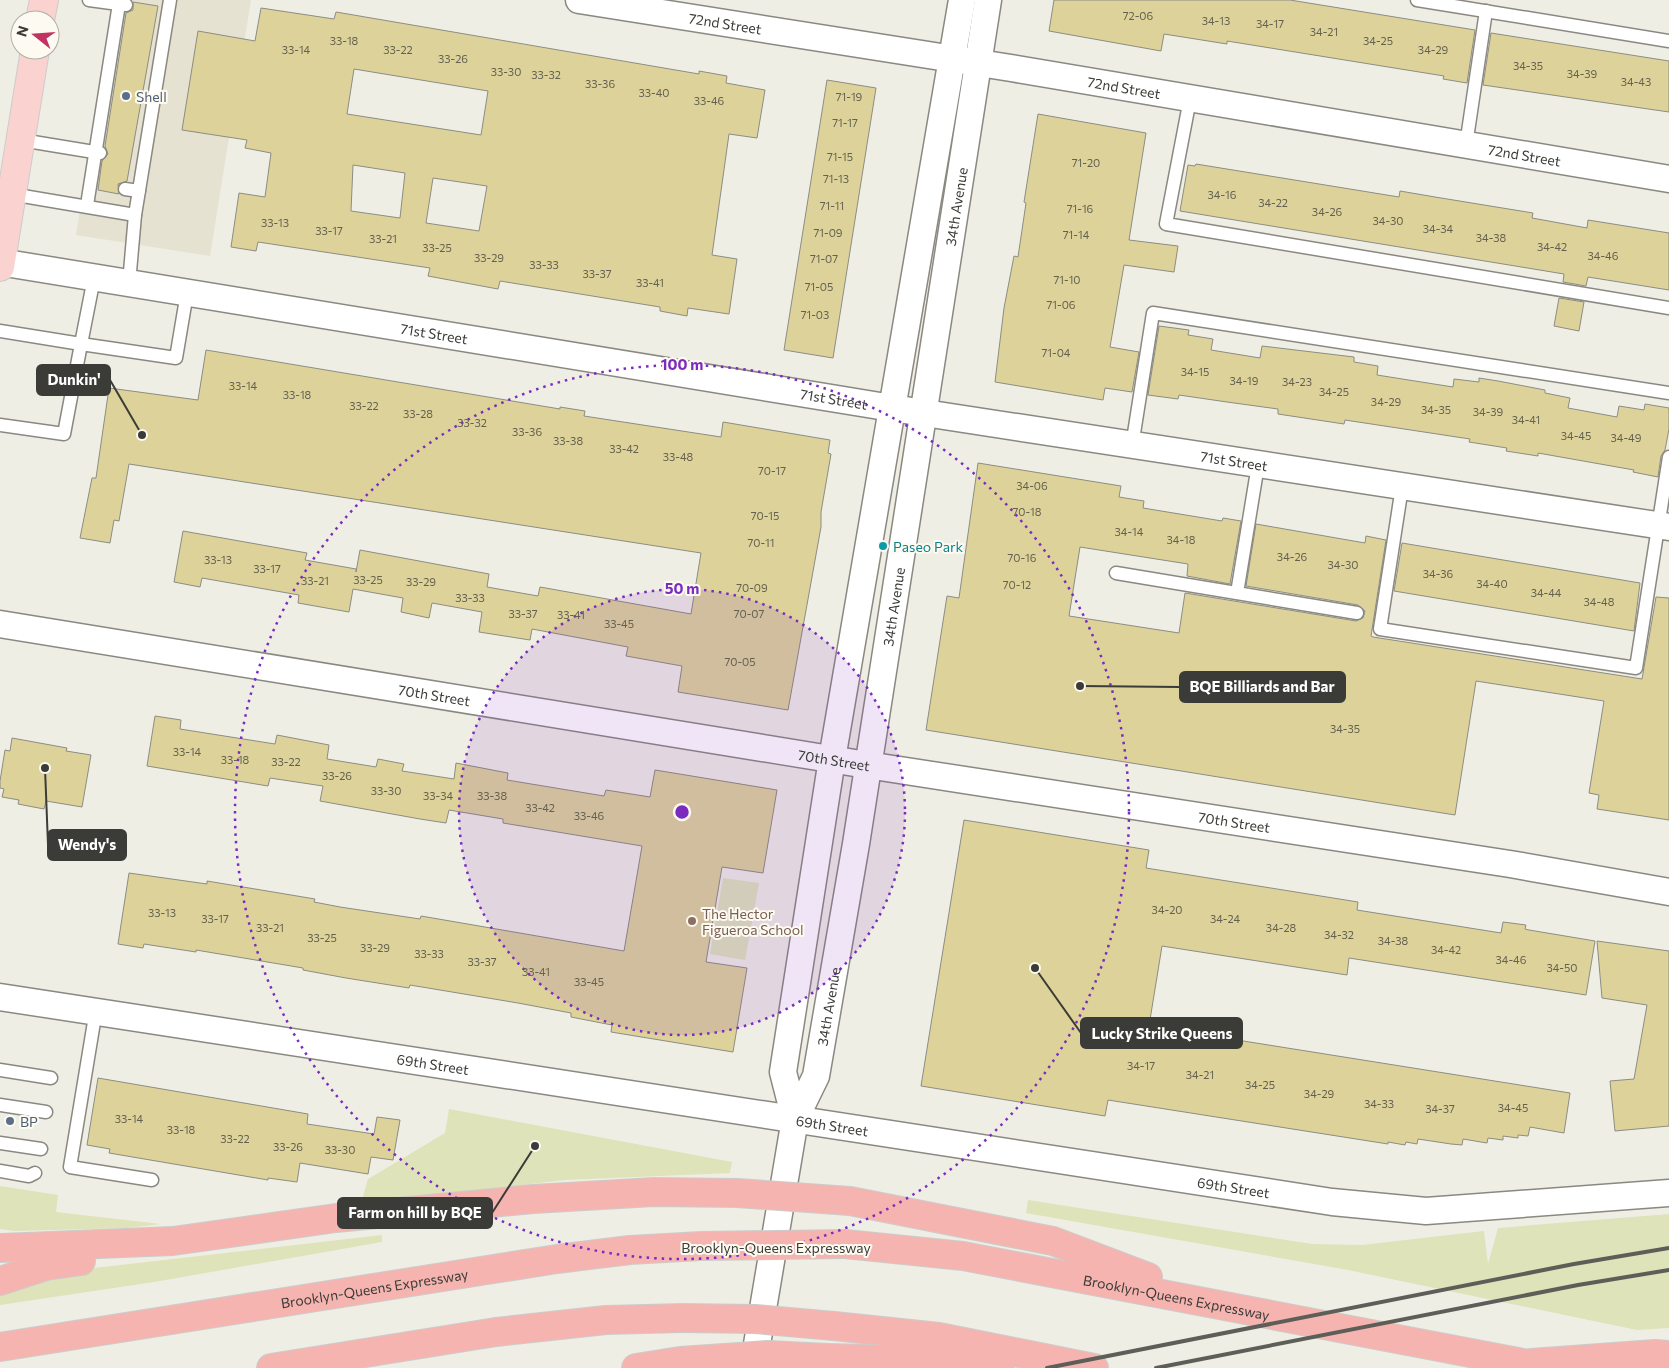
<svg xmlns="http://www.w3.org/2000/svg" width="1669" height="1368" font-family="Commissioner,sans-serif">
<rect width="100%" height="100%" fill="#efeee4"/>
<path fill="#e5e2d1" d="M114 0H251L210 256 76 235Z"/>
<g fill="#dee3ba">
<path d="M723 878 759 883 745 960 710 954Z"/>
<path d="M449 1109 732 1162 730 1173 565 1180 361 1203 368 1179 445 1133Z"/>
<path d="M0 1186 58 1195 56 1212 161 1224 127 1228 15 1231 0 1229Z"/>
<path d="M1028 1200 1312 1244 1362 1245 1484 1231 1488 1264 1498 1228 1669 1214V1328L1637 1330 1348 1270 1026 1213Z"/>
<path d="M382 1235V1242L154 1282 0 1305V1292L68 1271Z"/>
</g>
<g fill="#ddd39a" stroke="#8d8c83" fill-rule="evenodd">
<path d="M1054 0H1290L1475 30 1467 83 1443 79 1444 76 1227 41V44L1164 34 1161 51 1049 31Z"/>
<path d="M133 2 158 6 127 181 118 184 119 194 98 190 102 161 108 154 105 146 126 13 133 10Z"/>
<path d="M261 8 334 19 336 12 699 74V71L727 76 726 83 765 90 757 138 729 134 712 255 737 259 729 314 688 308 687 316 660 311V307L500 281 498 289 428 276 430 268 258 242 256 251 231 247 239 193 265 197 271 153 245 148 247 140 182 130 198 31 255 41ZM354 69 488 91 481 135 347 114ZM353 165 405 173 400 218 351 211ZM433 178 487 186 479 231 426 223Z"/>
<path d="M1491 33 1669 61V112L1483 85Z"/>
<path d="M827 80 876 88 833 358 784 350Z"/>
<path d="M1038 114 1146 133 1129 240 1178 246 1174 272 1124 265 1110 347 1139 352 1132 392 1105 388 1103 400 995 382 1004 308 1014 256 1018 257 1026 203 1024 202Z"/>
<path d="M1196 164 1399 197 1400 191 1435 197 1533 213 1532 218 1587 228 1588 220 1669 233V290L1588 277 1586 286 1563 282 1564 274 1180 211 1188 165 1195 166Z"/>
<path d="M1559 298 1584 302 1579 331 1554 326Z"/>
<path d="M1159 326 1189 330 1188 335 1213 339 1211 350 1260 358 1262 346 1354 357V362L1378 366 1377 375 1453 387 1454 379 1479 382V378L1498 381 1545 390V393L1570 398 1568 408 1617 417 1619 406 1644 410 1645 404 1669 408V429L1665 450 1661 456 1658 477 1633 472 1634 470 1538 453V456L1506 451 1507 448 1469 442 1470 439 1345 420 1344 424 1278 414V409L1227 402 1179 395 1178 399 1148 395Z"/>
<path d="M206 350 560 409V407L585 411 584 416 721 437 723 422 830 440 828 453 831 454 821 512V527L788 710 678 692 682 666 626 656 628 647 532 629 530 640 479 632 482 612 432 603 429 618 401 612 403 598 353 589 349 612 298 603 299 595 202 578 200 587 174 582 183 531 307 553 305 560 356 569V572L360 550 489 574 487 587 538 596 540 587 691 614 701 553 129 464 119 521 114 520 110 543 80 538 92 478H96L109 388 198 400Z"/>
<path d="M978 463 1121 486 1119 497 1144 501 1143 508 1222 521 1223 518 1241 521 1230 584 1187 576 1188 564 1080 547 1069 616 1179 633 1185 593 1356 621 1363 618 1365 611 1358 605 1246 586 1256 524 1365 543 1366 536 1386 540 1371 636 1373 637 1642 679 1656 597 1669 598V820L1597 809 1599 795 1589 793 1604 701 1476 681 1455 815 926 730 947 596 959 598Z"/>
<path d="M1402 543 1640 583 1634 631 1394 591Z"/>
<path d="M155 716 181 720 180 729 275 744 277 735 329 745 327 759 376 767 378 759 404 764 402 771 454 779 456 763 508 773 507 780 604 796 606 790 650 797 655 770 777 790 763 873 722 867 706 962 747 968 733 1052 611 1032 612 1025 571 1017V1013L518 1003 410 985 409 988 346 978 303 970V968L196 950V952L144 944 143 948 118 944 129 873 207 884V881L315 899 314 902 340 907 420 919 421 916 624 951 642 846 503 823V819L449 810 446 823 420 819 320 801 323 786 270 778 268 786 147 766Z"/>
<path d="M12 738 67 748 66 751 91 755 82 807 46 801 44 809 18 804 19 800 2 797 4 789 0 788V781L5 750 10 751Z"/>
<path d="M964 820 1149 850 1146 868 1358 902 1357 910 1501 933 1503 922 1526 925 1525 929 1529 930 1595 941 1586 995 1349 958 1347 975 1162 946 1149 1026 1570 1093 1564 1133 1530 1127 1528 1136 1518 1135V1138L1503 1136V1140L1488 1138 1487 1143 1463 1139 1462 1145 1451 1144 1418 1139 1417 1144 1406 1142 1405 1145 1388 1142V1144L1108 1100 1105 1116 921 1086Z"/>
<path d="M1597 941 1669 951V1126L1615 1131 1610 1081 1634 1079 1647 1005 1602 998Z"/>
<path d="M98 1078 308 1114 307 1124 374 1134 377 1117 400 1120 393 1160 371 1157 368 1174 300 1163 297 1182 268 1178V1180L109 1153 110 1149 87 1145Z"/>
</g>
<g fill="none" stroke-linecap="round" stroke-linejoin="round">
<defs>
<g id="lane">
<path d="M89 0 126 5"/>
<path d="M1417 0 1669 41"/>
<path d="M1190 99 1166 224 1669 308"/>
<path d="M21 140 100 153"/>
<path d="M1466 145 1486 11"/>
<path d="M125 189 139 191"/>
<path d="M11 194 135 215"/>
<path d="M87 205 119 4"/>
<path d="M129 283 135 215 170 0"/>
<path d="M0 331 81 344 94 278"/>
<path d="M0 425 64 434 81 344 176 358 187 293"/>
<path d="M1132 446 1153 313 1669 393"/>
<path d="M1402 487 1380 629 1636 668 1669 457"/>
<path d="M1116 573 1357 613"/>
<path d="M1237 593 1258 465"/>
<path d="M96 1010 70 1167 152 1180"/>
<path d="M0 1070 51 1078"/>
<path d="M0 1105 46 1112"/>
<path d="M0 1143 41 1149"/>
<path d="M0 1171 29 1176 35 1173"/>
</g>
<g id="street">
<path id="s1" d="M579 0 1011 68 1669 179"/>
<path id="s2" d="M0 262 892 408 1669 527"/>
<path id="s3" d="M0 624 867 765 1510 864 1669 892"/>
<path id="s4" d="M0 997 1332 1202 1426 1211 1669 1193"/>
<path d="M795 1119 783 1072 832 759 962 0"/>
<path id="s5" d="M753 1368 795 1119 816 1076 856 844 988 0"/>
</g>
<g id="primary">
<path d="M40 20 44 0"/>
<path d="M0 267 35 50"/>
</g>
<g id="highway">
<path d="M850 1201 1053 1241 1148 1277"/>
<path id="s6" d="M845 1244 963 1256 1549 1368"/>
<path d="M0 1248 173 1241 336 1218 533 1199"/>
<path d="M0 1281 46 1266 81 1261"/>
<path d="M834 1326 939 1337 1094 1368"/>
<path id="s7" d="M0 1347 557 1259 630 1250 701 1246"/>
<path d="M828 1358 1001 1362"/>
<path d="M1531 1363 1655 1354 1669 1355"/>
<path d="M271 1368 496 1332 606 1320 683 1318"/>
<path d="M636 1368 680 1361"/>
</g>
</defs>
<use href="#lane" stroke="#8a8880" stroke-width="15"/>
<use href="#street" stroke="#8a8880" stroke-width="29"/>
<use href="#primary" stroke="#cccccb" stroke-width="30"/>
<use href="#highway" stroke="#cccccb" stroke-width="30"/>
<use href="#lane" stroke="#fff" stroke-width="12"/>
<use href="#street" stroke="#fff" stroke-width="26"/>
<use href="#primary" stroke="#fad2d0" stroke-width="28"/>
<use href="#highway" stroke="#f6b4b0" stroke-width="28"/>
<g stroke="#5e5e59" stroke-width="4">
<path d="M1047 1368 1574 1264 1669 1248"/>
<path d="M1156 1368 1578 1285 1669 1270"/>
</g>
<defs>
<g id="highway-bridge">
<path d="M533 1199 654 1192 737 1193 850 1201"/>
<path d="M701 1246 845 1244"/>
<path d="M683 1318 755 1319 834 1326"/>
<path d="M680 1361 768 1355 828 1358"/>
</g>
</defs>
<use href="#highway-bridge" stroke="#cccccb" stroke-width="30" stroke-linecap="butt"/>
<use href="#highway-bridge" stroke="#f6b4b0" stroke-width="28"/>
</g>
<circle cx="682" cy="812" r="223" fill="#7b2cbf" fill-opacity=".12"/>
<g fill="none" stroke="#7b2cbf" stroke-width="2.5" stroke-dasharray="2.5 5">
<circle cx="682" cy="812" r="223"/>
<circle cx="682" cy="812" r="447"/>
</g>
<g fill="#5c6f8a" stroke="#fdfbf1" stroke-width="2">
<circle cx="126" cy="96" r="5"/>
<circle cx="10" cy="1121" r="5"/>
</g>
<circle fill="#0f9aa8" stroke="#fdfbf1" stroke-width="2" cx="883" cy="546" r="5"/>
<circle fill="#8d6e63" stroke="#fdfbf1" stroke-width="2" cx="692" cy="921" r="5"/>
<g text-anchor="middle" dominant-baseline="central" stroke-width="4" stroke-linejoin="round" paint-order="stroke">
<g font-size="11" fill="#646150">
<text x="1138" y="15">72-06</text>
<text x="1216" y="20">34-13</text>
<text x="1270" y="23">34-17</text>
<text x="1324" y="31">34-21</text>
<text x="344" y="40">33-18</text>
<text x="1378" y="40">34-25</text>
<text x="296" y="49">33-14</text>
<text x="398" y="49">33-22</text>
<text x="1433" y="49">34-29</text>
<text x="453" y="58">33-26</text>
<text x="1528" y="65">34-35</text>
<text x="506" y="71">33-30</text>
<text x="1582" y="73">34-39</text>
<text x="546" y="74">33-32</text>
<text x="1636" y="81">34-43</text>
<text x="600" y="83">33-36</text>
<text x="654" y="92">33-40</text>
<text x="849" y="96">71-19</text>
<text x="709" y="100">33-46</text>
<text x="845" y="122">71-17</text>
<text x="840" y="156">71-15</text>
<text x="1086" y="162">71-20</text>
<text x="836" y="178">71-13</text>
<text x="1222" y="194">34-16</text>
<text x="1273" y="202">34-22</text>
<text x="832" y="205">71-11</text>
<text x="1080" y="208">71-16</text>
<text x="1327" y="211">34-26</text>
<text x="1388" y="220">34-30</text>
<text x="275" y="222">33-13</text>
<text x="1438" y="228">34-34</text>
<text x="329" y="230">33-17</text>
<text x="828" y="232">71-09</text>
<text x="1076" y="234">71-14</text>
<text x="1491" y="237">34-38</text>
<text x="383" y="238">33-21</text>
<text x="1552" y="246">34-42</text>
<text x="437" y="247">33-25</text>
<text x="1603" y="255">34-46</text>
<text x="489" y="257">33-29</text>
<text x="824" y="258">71-07</text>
<text x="544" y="264">33-33</text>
<text x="597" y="273">33-37</text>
<text x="1067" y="279">71-10</text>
<text x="650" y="282">33-41</text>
<text x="819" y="286">71-05</text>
<text x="1061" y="304">71-06</text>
<text x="815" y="314">71-03</text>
<text x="1056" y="352">71-04</text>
<text x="1195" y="371">34-15</text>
<text x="1244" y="380">34-19</text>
<text x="1297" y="381">34-23</text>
<text x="243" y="385">33-14</text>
<text x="1334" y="391">34-25</text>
<text x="297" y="394">33-18</text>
<text x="1386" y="401">34-29</text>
<text x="364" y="405">33-22</text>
<text x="1436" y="409">34-35</text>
<text x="1488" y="411">34-39</text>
<text x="418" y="413">33-28</text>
<text x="1526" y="419">34-41</text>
<text x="472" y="422">33-32</text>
<text x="527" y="431">33-36</text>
<text x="1576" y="435">34-45</text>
<text x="1626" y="437">34-49</text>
<text x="568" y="440">33-38</text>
<text x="624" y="448">33-42</text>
<text x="678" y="456">33-48</text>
<text x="772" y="470">70-17</text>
<text x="1032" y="485">34-06</text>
<text x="1027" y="511">70-18</text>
<text x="765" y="515">70-15</text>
<text x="1129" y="531">34-14</text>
<text x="1181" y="539">34-18</text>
<text x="761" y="542">70-11</text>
<text x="1292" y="556">34-26</text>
<text x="1022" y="557">70-16</text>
<text x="218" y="559">33-13</text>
<text x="1343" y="564">34-30</text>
<text x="267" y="568">33-17</text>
<text x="1438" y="573">34-36</text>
<text x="368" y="579">33-25</text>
<text x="315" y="580">33-21</text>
<text x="421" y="581">33-29</text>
<text x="1492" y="583">34-40</text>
<text x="1017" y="584">70-12</text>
<text x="752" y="587">70-09</text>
<text x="1546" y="592">34-44</text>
<text x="470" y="597">33-33</text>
<text x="1599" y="601">34-48</text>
<text x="523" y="613">33-37</text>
<text x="749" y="613">70-07</text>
<text x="571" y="614">33-41</text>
<text x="619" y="623">33-45</text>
<text x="740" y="661">70-05</text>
<text x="1345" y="728">34-35</text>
<text x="187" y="751">33-14</text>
<text x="235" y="759">33-18</text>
<text x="286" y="761">33-22</text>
<text x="337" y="775">33-26</text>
<text x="386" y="790">33-30</text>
<text x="438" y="795">33-34</text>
<text x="492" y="795">33-38</text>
<text x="540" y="807">33-42</text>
<text x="589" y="815">33-46</text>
<text x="1167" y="909">34-20</text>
<text x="162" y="912">33-13</text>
<text x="215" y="918">33-17</text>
<text x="1225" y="918">34-24</text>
<text x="270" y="927">33-21</text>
<text x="1281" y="927">34-28</text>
<text x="1339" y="934">34-32</text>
<text x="322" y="937">33-25</text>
<text x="1393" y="940">34-38</text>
<text x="375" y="947">33-29</text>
<text x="1446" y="949">34-42</text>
<text x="429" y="953">33-33</text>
<text x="1511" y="959">34-46</text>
<text x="482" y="961">33-37</text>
<text x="1562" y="967">34-50</text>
<text x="536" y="971">33-41</text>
<text x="589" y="981">33-45</text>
<text x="1141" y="1065">34-17</text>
<text x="1200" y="1074">34-21</text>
<text x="1260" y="1084">34-25</text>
<text x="1319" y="1093">34-29</text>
<text x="1379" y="1103">34-33</text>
<text x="1513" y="1107">34-45</text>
<text x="1440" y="1108">34-37</text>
<text x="129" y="1118">33-14</text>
<text x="181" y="1129">33-18</text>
<text x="235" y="1138">33-22</text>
<text x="288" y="1146">33-26</text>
<text x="340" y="1149">33-30</text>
</g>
<g font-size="14" fill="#3b3b37" stroke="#fdfbf1">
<text stroke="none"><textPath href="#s1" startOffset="148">72nd Street</textPath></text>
<text stroke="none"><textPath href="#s1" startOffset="552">72nd Street</textPath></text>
<text stroke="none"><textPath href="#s1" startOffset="958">72nd Street</textPath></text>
<text stroke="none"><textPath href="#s5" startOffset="1181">34th Avenue</textPath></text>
<text stroke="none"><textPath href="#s2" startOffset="440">71st Street</textPath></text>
<text stroke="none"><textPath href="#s2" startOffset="845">71st Street</textPath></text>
<text stroke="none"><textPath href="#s2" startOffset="1250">71st Street</textPath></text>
<text stroke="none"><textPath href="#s5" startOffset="776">34th Avenue</textPath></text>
<text stroke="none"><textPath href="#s3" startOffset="440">70th Street</textPath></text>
<text stroke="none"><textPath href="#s3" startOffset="845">70th Street</textPath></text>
<text stroke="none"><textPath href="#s3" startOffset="1250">70th Street</textPath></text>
<text stroke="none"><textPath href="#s5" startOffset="371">34th Avenue</textPath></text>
<text stroke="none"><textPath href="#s4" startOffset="438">69th Street</textPath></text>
<text stroke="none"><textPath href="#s4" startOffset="842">69th Street</textPath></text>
<text stroke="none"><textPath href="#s4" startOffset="1248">69th Street</textPath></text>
<text x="776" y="1247">Brooklyn-Queens Expressway</text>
<text stroke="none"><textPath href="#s7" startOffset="379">Brooklyn-Queens Expressway</textPath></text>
<text stroke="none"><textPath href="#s6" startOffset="336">Brooklyn-Queens Expressway</textPath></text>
</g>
<g font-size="14" fill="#4e5e75" stroke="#fdfbf1" text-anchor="start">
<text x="136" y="96">Shell</text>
<text x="20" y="1121">BP</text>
</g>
<g font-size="14" fill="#0d838f" stroke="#fdfbf1" text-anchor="start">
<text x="893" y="546">Paseo Park</text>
</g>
<g font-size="14" fill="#785e54" stroke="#fdfbf1" text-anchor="start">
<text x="702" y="913">The Hector<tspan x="702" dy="16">Figueroa School</tspan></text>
</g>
</g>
<circle cx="682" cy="812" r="8" fill="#7b2cbf" stroke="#fdfbf1" stroke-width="2.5"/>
<g font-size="15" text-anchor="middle" font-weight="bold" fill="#7b2cbf" stroke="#fdfbf1" stroke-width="4" stroke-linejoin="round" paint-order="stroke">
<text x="682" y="370">100 m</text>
<text x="682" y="594">50 m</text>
</g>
<path fill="none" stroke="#3b3b37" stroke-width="2" d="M142 435L110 380M1080 686L1180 687M45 768L48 845M1035 968L1081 1033M535 1146L492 1213"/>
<g fill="#3b3b37" stroke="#fdfbf1" stroke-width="2">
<circle cx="142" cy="435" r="5"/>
<circle cx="1080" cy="686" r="5"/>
<circle cx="45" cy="768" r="5"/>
<circle cx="1035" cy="968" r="5"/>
<circle cx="535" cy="1146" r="5"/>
</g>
<g fill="#3b3b37" stroke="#3b3b37" stroke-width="2">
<rect x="37" y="365" width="73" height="30" rx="5"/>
<rect x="1180" y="672" width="165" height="30" rx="5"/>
<rect x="48" y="830" width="78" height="30" rx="5"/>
<rect x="1081" y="1018" width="161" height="30" rx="5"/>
<rect x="338" y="1198" width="154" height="30" rx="5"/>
</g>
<g font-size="15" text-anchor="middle" font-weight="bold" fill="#fff">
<text x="74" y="385">Dunkin'</text>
<text x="1262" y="692">BQE Billiards and Bar</text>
<text x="87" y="850">Wendy's</text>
<text x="1162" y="1039">Lucky Strike Queens</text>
<text x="415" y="1218">Farm on hill by BQE</text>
</g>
<g transform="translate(35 35) rotate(287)"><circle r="24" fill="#fdfbf1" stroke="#afaea7"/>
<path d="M0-4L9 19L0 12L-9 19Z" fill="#c13361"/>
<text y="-8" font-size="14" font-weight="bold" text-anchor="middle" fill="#3b3b37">N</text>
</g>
</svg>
